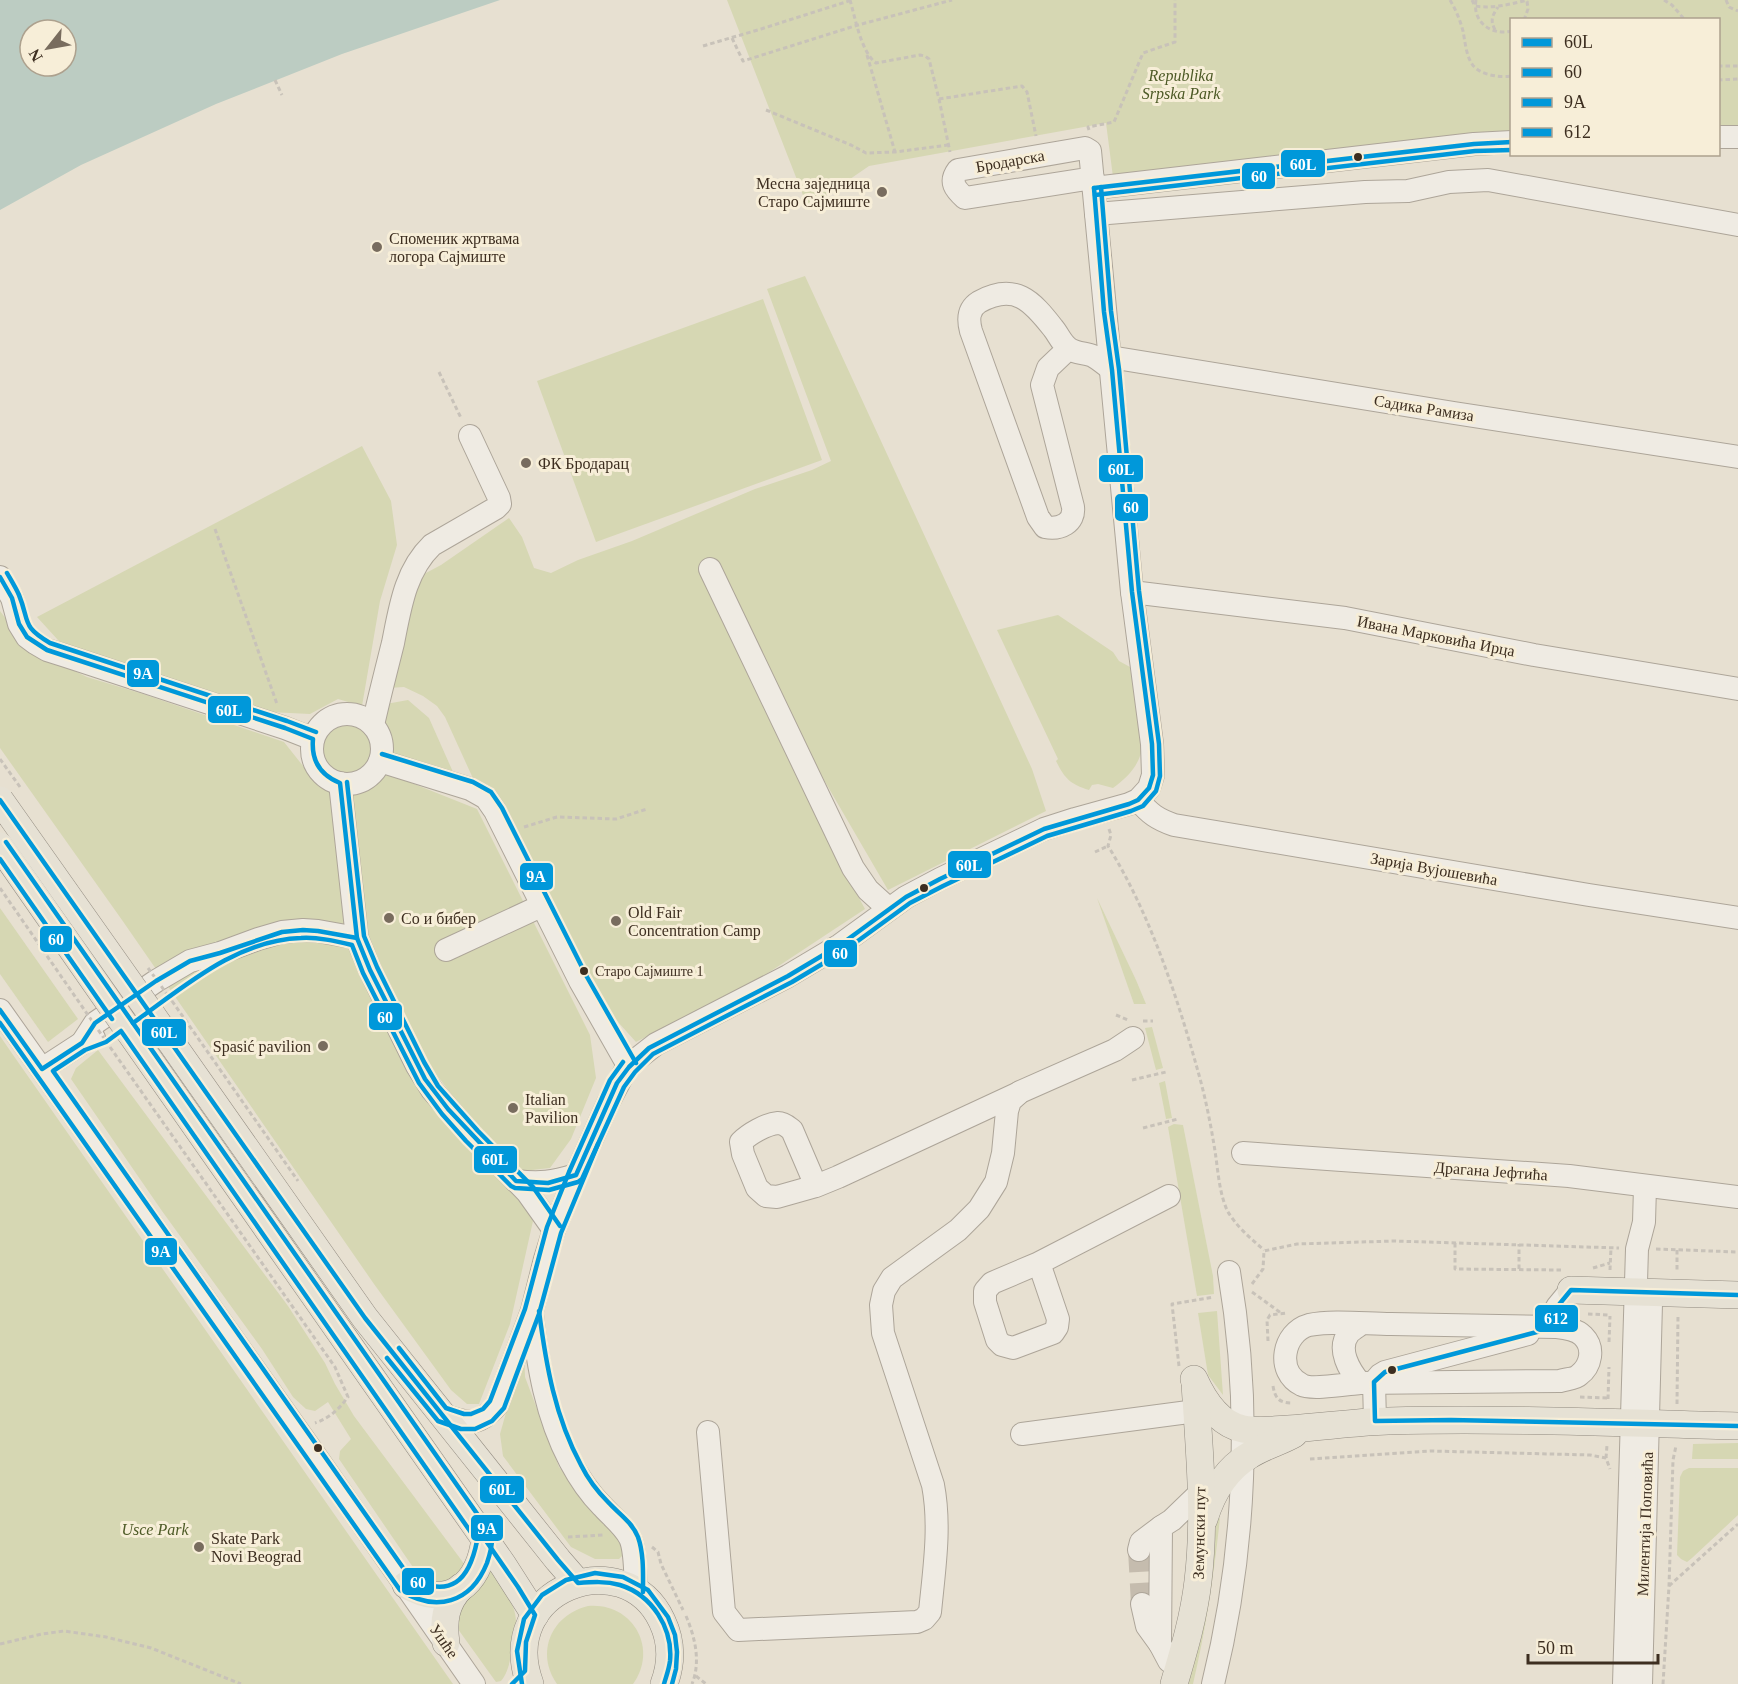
<svg xmlns="http://www.w3.org/2000/svg" width="1738" height="1684" font-family="'Times New Roman',serif">
<rect width="100%" height="100%" fill="#e7e0d1"/>
<g fill="#d6d7b3">
<path d="M727 0H1738V125H1719L1718 20H1512L1511 141 1113 177 1106 123 869 166 808 208Z"/>
<path d="M805 276 1032 769 1046 811 888 890 799 737 721 565 715 560 701 574C754 686 805 800 865 909L765 975 636 1042 608 1011 476 785 445 717 437 706 423 696 404 687 388 688 411 596 424 574 441 565 509 518 522 537 534 568 551 573 578 560 632 541 755 489 812 470 831 461 767 289Z"/>
<path d="M763 299 822 460 596 542 537 381Z"/>
<path d="M362 446 391 501 397 545 380 601 362 706 338 699 310 714 251 711 68 651 37 617Z"/>
<path d="M0 611 29 649 87 677 143 694 284 742 311 776 333 791 379 1008 524 1203 533 1221 510 1324 479 1404H467L451 1390 374 1284 122 920 0 748Z"/>
<path d="M1058 615 1113 652 1119 661 1130 667C1133 687 1146 740 1140 756 1135 770 1125 779 1113 788L1098 784 1092 785 1089 790C1070 784 1065 779 1056 761L1058 759 997 630Z"/>
<path d="M408 700 429 718 453 772 388 754 386 734 380 722 386 704Z"/>
<path d="M344 720C349 720 354 720 358 721 365 723 368 727 371 733 388 764 347 792 327 769 322 765 320 759 319 753 315 734 329 726 344 720Z"/>
<path d="M384 772 477 809 590 1035 596 1078 571 1139 550 1168 523 1171 499 1157 433 1070 370 945 349 792C367 792 373 785 384 772Z"/>
<path d="M1097 898 1136 980 1146 1004H1134Z"/>
<path d="M0 908 78 1019 48 1042 0 974Z"/>
<path d="M1152 1027 1163 1068 1156 1070 1145 1028Z"/>
<path d="M0 1036 11 1052 453 1684H0Z"/>
<path d="M98 1050 288 1306 325 1363 335 1384 354 1416 468 1569 445 1584 427 1581 419 1576 339 1459 340 1451 351 1439 328 1402 315 1411 306 1409 293 1397 262 1349 162 1211 71 1079 76 1068Z"/>
<path d="M1165 1081 1172 1118 1166 1119 1159 1083Z"/>
<path d="M1174 1124 1183 1125 1213 1276 1214 1294 1197 1296 1168 1127Z"/>
<path d="M1217 1311 1223 1395 1208 1375 1198 1313Z"/>
<path d="M524 1349 525 1377 559 1467 616 1535 623 1550V1555L619 1559H595L571 1547 503 1456 500 1434Z"/>
<path d="M1738 1443V1459H1692L1693 1444Z"/>
<path d="M1689 1468H1738V1515L1692 1558 1687 1562 1681 1559 1677 1555 1680 1477 1683 1471Z"/>
<path d="M1220 1518C1214 1574 1206 1629 1193 1684H1186L1204 1617 1217 1519Z"/>
<path d="M489 1567C499 1583 516 1602 516 1622 516 1628 512 1635 512 1641 511 1655 510 1670 501 1681L496 1682 455 1625 456 1612Z"/>
<path d="M588 1606C632 1602 659 1648 633 1684H557C535 1653 551 1615 588 1606Z"/>
</g>
<path fill="#bcccc2" fill-rule="evenodd" d="M0 0H500L342 54 216 104 81 165 0 210ZM30 30H66V66H30Z"/>
<g fill="none" stroke-linecap="round" stroke-linejoin="round">
<path stroke="#c5bcae" stroke-width="22" stroke-dasharray="22 11" stroke-linecap="butt" d="M1139 1550 1142 1604"/>
<defs>
<g id="minor">
<path d="M1718 137H1738"/>
<path d="M1094 188 1474 144 1512 142"/>
<path d="M1096 214 1365 192 1408 191 1449 182 1488 180 1738 225"/>
<path d="M1068 349 1048 368 1042 385 1073 507C1075 523 1060 530 1045 527L1038 517 971 331C968 320 968 309 979 302 1015 282 1032 301 1053 328 1058 334 1061 342 1067 347 1073 353 1085 353 1093 356 1100 360 1106 365 1112 370"/>
<path d="M1110 357 1454 413 1738 457"/>
<path d="M710 569 853 868 868 890 889 909"/>
<path d="M0 577 12 598 19 624 27 637 35 643 47 650 66 656 285 728 313 739"/>
<path d="M1132 592 1345 618 1534 655 1738 689"/>
<circle cx="347" cy="749" r="35"/>
<path d="M373 725C379 698 386 671 393 643 400 608 405 571 432 545L496 508 500 504 499 498 470 436"/>
<path d="M380 761 470 789 486 798 495 811 580 981 629 1067"/>
<path d="M340 783 357 938 370 970 417 1066 432 1090 472 1136 527 1192 554 1230"/>
<path d="M1138 800C1150 814 1157 819 1174 825L1589 895 1738 918"/>
<path d="M446 950 541 906"/>
<path d="M0 1010 312 1451 474 1684"/>
<path d="M82 1043 95 1023 156 981 190 961 220 953 258 939 282 932 303 930 318 931 357 938"/>
<path d="M42 1069 82 1043 94 1038"/>
<path d="M1243 1153 1569 1176 1738 1197"/>
<path d="M516 1181C541 1184 552 1182 576 1175"/>
<path d="M816 1186 777 1197 766 1196 757 1188 743 1154 741 1142C749 1134 766 1124 778 1123 784 1123 788 1127 792 1130L816 1186 838 1177 1019 1093"/>
<path d="M1039 1263 992 1283 985 1291V1302L997 1340 1002 1345 1013 1348 1053 1333 1057 1327 1058 1319 1039 1263 1169 1196"/>
<path d="M532 1315C538 1366 546 1415 570 1461 579 1478 589 1493 602 1506 611 1516 624 1526 630 1538 636 1551 635 1577 636 1592"/>
<path d="M1556 1327 1557 1307 1571 1290"/>
<path d="M1360 1383C1348 1384 1311 1390 1302 1385 1275 1372 1283 1332 1309 1325 1332 1320 1367 1324 1391 1324 1446 1325 1501 1326 1556 1327 1565 1328 1576 1329 1583 1336 1595 1348 1591 1366 1579 1375 1575 1379 1566 1379 1560 1381L1360 1383C1350 1371 1336 1349 1349 1333 1352 1330 1357 1327 1361 1324"/>
<path d="M441 1414C466 1424 479 1427 497 1405L532 1311 545 1259 554 1230 576 1175 608 1103 625 1071 633 1062 656 1044 788 976 840 945 906 897 940 879 1044 829 1075 819 1129 804 1138 800 1149 788 1153 775 1152 744 1132 592 1090 151 1085 148 958 170C949 182 955 189 965 198L1093 178"/>
<path d="M1375 1421 1374 1382 1380 1375 1385 1372 1528 1334"/>
<path d="M708 1432 724 1612 738 1630 917 1622 924 1619 930 1612C934 1570 941 1527 933 1485L883 1333 881 1305 884 1291 892 1278 958 1230 979 1209 996 1182 1003 1153 1007 1111 1010 1101 1020 1092 1115 1050 1133 1038"/>
<path d="M1022 1434 1196 1411"/>
<path d="M1139 1550 1141 1542 1161 1527"/>
<path d="M1142 1604 1147 1626 1160 1644"/>
<path d="M1179 1668 1169 1661 1160 1644 1161 1527 1172 1520 1200 1493"/>
<path d="M1213 1684C1246 1551 1252 1407 1229 1272"/>
<path d="M1624 1684 1637 1249 1644 1222 1645 1187"/>
<path d="M1641 1684 1651 1303"/>
</g>
<g id="major">
<path d="M152 1015 365 1318 558 1560 578 1583"/>
<path d="M129 1031 503 1565 535 1615"/>
<path d="M1571 1290 1738 1295"/>
<path d="M1194 1379C1203 1399 1219 1424 1243 1429 1258 1432 1273 1430 1288 1429 1322 1427 1355 1422 1388 1421 1505 1418 1621 1423 1738 1426"/>
<path d="M1204 1519C1212 1493 1226 1469 1250 1455 1264 1446 1280 1442 1294 1434"/>
<path d="M406 1585C450 1611 479 1584 485 1539"/>
<path d="M446 1643C443 1622 445 1603 461 1587"/>
<path d="M530 1684C495 1589 624 1541 662 1621 672 1642 672 1663 664 1684"/>
<path d="M1174 1684C1184 1650 1194 1616 1198 1581 1206 1515 1199 1448 1195 1383"/>
</g>
</defs>
<use href="#minor" stroke="#ada599" stroke-width="24"/>
<use href="#major" stroke="#928b80" stroke-width="28"/>
<g stroke="#c8c2b9" stroke-width="3" stroke-dasharray="4.5 3" stroke-linecap="butt">
<path d="M850 0C855 17 861 52 876 63L920 55 925 56 929 59 939 99 950 152"/>
<path d="M1450 0C1456 10 1460 20 1463 31 1465 41 1466 55 1472 64 1479 75 1500 78 1512 76"/>
<path d="M1472 0 1475 6C1493 9 1510 4 1528 0"/>
<path d="M1476 0C1472 22 1491 36 1512 31"/>
<path d="M1664 0 1672 5 1685 20"/>
<path d="M1726 0 1729 7 1738 11"/>
<path d="M1524 20 1528 9 1527 1"/>
<path d="M1495 30C1490 20 1492 16 1498 7"/>
<path d="M732 38 743 61 858 25 952 0"/>
<path d="M703 46 761 29 852 0"/>
<path d="M867 55 895 152"/>
<path d="M1718 66H1738"/>
<path d="M275 80 282 95"/>
<path d="M1718 80 1738 79"/>
<path d="M939 99 1022 86 1027 92 1036 136"/>
<path d="M766 110 851 145 866 153 895 152 948 145"/>
<path d="M1089 130 1088 127 1114 122 1143 53 1175 42V0"/>
<path d="M439 372 461 418"/>
<path d="M215 529 277 704"/>
<path d="M524 827 557 817 616 819 647 809"/>
<path d="M1109 829 1111 835 1108 846C1150 913 1178 999 1199 1075 1206 1100 1211 1126 1215 1151 1218 1170 1219 1192 1227 1210 1235 1225 1251 1239 1264 1250"/>
<path d="M1095 852 1108 846"/>
<path d="M172 1001 298 1181"/>
<path d="M1116 1015 1128 1020"/>
<path d="M1143 1021H1153"/>
<path d="M110 1047 335 1367 348 1397C339 1409 330 1418 315 1423"/>
<path d="M1132 1080 1166 1072"/>
<path d="M1143 1128 1178 1119"/>
<path d="M1455 1243V1269L1562 1270"/>
<path d="M1656 1249 1738 1252"/>
<path d="M1677 1250V1272"/>
<path d="M1593 1268 1610 1263"/>
<path d="M1519 1269V1244"/>
<path d="M1610 1270 1611 1248"/>
<path d="M1252 1284 1263 1269 1264 1251 1297 1244 1394 1241 1619 1248"/>
<path d="M1252 1292 1281 1313"/>
<path d="M1588 1314 1610 1315"/>
<path d="M1268 1341 1267 1320 1270 1315 1287 1313"/>
<path d="M1609 1342 1610 1316"/>
<path d="M1179 1366 1172 1304 1214 1297"/>
<path d="M1273 1386C1275 1398 1279 1403 1292 1403"/>
<path d="M1580 1397 1608 1398"/>
<path d="M1608 1399 1609 1367"/>
<path d="M1677 1404 1678 1315"/>
<path d="M1606 1458 1607 1445"/>
<path d="M1310 1459 1431 1451 1590 1455 1606 1458 1610 1469"/>
<path d="M568 1537 603 1535"/>
<path d="M652 1547 658 1552 661 1564 683 1610"/>
<path d="M1669 1586 1738 1524"/>
<path d="M686 1616C695 1637 701 1662 692 1684"/>
<path d="M0 1644 42 1634 64 1631 106 1637 151 1648 241 1684"/>
<path d="M696 1676 706 1684"/>
<path d="M1663 1684 1669 1586 1673 1460 1676 1446"/>
</g>
<use href="#minor" stroke="#efebe3" stroke-width="22"/>
<use href="#major" stroke="#e6e1d4" stroke-width="27"/>
<defs>
<g id="major-bridge">
<path d="M0 800 152 1015"/>
<path d="M0 846 129 1031"/>
</g>
</defs>
<use href="#major-bridge" stroke="#928b80" stroke-width="28" stroke-linecap="butt"/>
<g stroke="#c8c2b9" stroke-width="3" stroke-dasharray="4.5 3" stroke-linecap="butt">
<path d="M0 759 20 787"/>
<path d="M0 888 108 1044"/>
<path d="M148 968 172 1001"/>
</g>
<use href="#major-bridge" stroke="#e6e1d4" stroke-width="27"/>
<defs>
<g id="bus-1">
<path d="M1094 188 1474 144 1512 142"/>
<path d="M0 577 12 598 19 624 27 637 47 650 285 728 313 739C311 761 320 775 340 783L357 938 370 970 425 1079 448 1109 516 1181 548 1183 576 1175 617 1083 629 1067 649 1048 788 976 840 945 906 897 940 879 1044 829 1129 804 1138 800 1149 788 1153 775 1152 744 1132 592 1112 370 1104 312 1094 188"/>
<path d="M0 800 365 1318 558 1560 578 1583C592 1582 606 1581 620 1585 652 1595 673 1628 670 1661 669 1669 666 1677 664 1684"/>
<path d="M0 1010 42 1069 82 1043 95 1023 156 981 190 961 220 953 282 932 303 930 318 931 357 938"/>
<path d="M475 1525 518 1587 535 1615 526 1642 525 1671 512 1684"/>
</g>
<g id="bus-2">
<path d="M1095 195 1475 151 1512 150"/>
<path d="M0 859 112 1019"/>
<path d="M133 1023C184 987 236 940 301 938 318 937 335 941 352 945L363 973 419 1083 442 1114 466 1141 511 1186 515 1188 549 1190 578 1182 582 1179 624 1087 635 1072 653 1054 792 982 844 951 910 903 943 886 1047 836 1131 811 1143 806 1156 791 1160 776 1159 744 1139 591 1119 369 1111 311 1101 187"/>
<path d="M121 1031 477 1541C469 1581 451 1598 411 1579L53 1071 85 1050 106 1042Z"/>
<path d="M387 1358 438 1421 461 1429H475L492 1421 504 1408 539 1314 561 1233 598 1144"/>
</g>
<g id="bus-3">
<path d="M7 573C11 580 16 588 19 595 30 622 21 626 50 643L287 721 316 732"/>
<path d="M382 754 473 782 491 792 502 808 587 977 636 1063"/>
<path d="M347 782 364 936 377 967 424 1062 438 1086 478 1131 533 1187 560 1226"/>
<path d="M0 1023 400 1590C436 1613 471 1603 487 1563 490 1554 493 1544 492 1535L6 842"/>
<path d="M539 1311C546 1365 555 1417 581 1465 588 1479 598 1492 608 1502 618 1513 632 1522 638 1537 644 1554 643 1574 643 1592"/>
<path d="M399 1348 446 1408 464 1414H471L483 1409 490 1401 525 1309 547 1227 569 1172 610 1080 623 1062"/>
<path d="M522 1684 517 1651 524 1619 542 1595 566 1580 595 1573 623 1577 648 1590 668 1617 675 1635 677 1652 676 1669 672 1684"/>
</g>
<path id="bus-4" d="M1738 1295 1571 1290 1557 1307 1556 1327 1385 1372 1374 1382 1375 1421 1451 1420 1738 1426"/>
</defs>
<use href="#bus-1" stroke="#f7eed8" stroke-width="9"/>
<use href="#bus-2" stroke="#f7eed8" stroke-width="9"/>
<use href="#bus-3" stroke="#f7eed8" stroke-width="9"/>
<use href="#bus-4" stroke="#f7eed8" stroke-width="9"/>
<use href="#bus-1" stroke="#0098da" stroke-width="4.5"/>
<use href="#bus-2" stroke="#0098da" stroke-width="4.5"/>
<use href="#bus-3" stroke="#0098da" stroke-width="4.5"/>
<use href="#bus-4" stroke="#0098da" stroke-width="4.5"/>
</g>
<g fill="#3d2e20" stroke="#f7eed8" stroke-width="2">
<circle cx="1358" cy="157" r="5"/>
<circle cx="924" cy="888" r="5"/>
<circle cx="584" cy="971" r="5"/>
<circle cx="1392" cy="1370" r="5"/>
<circle cx="318" cy="1448" r="5"/>
</g>
<g fill="#786c5e" stroke="#f7eed8" stroke-width="2">
<circle cx="882" cy="192" r="6"/>
<circle cx="377" cy="247" r="6"/>
<circle cx="526" cy="463" r="6"/>
<circle cx="389" cy="918" r="6"/>
<circle cx="616" cy="921" r="6"/>
<circle cx="323" cy="1046" r="6"/>
<circle cx="513" cy="1108" r="6"/>
<circle cx="199" cy="1547" r="6"/>
</g>
<g text-anchor="middle" dominant-baseline="central" stroke-width="6" stroke-linejoin="round" paint-order="stroke">
<g font-size="14" fill="#3d2e20" stroke="#f7eed8" text-anchor="start">
<text x="595" y="971">Старо Сајмиште 1</text>
</g>
<g font-size="16" font-style="italic" fill="#4d5a26" stroke="#f7eed8">
<text x="1181" y="75">Republika<tspan x="1181" dy="18">Srpska Park</tspan></text>
<text x="155" y="1529">Usce Park</text>
</g>
<g font-size="16" fill="#3d2e20" stroke="#f7eed8">
<text transform="translate(1010 161) rotate(-10)">Бродарска</text>
<text transform="translate(1424 408) rotate(9)">Садика Рамиза</text>
<text transform="translate(1436 636) rotate(11)">Ивана Марковића Ирца</text>
<text transform="translate(1434 869) rotate(10)">Зарија Вујошевића</text>
<text transform="translate(1491 1171) rotate(4)">Драгана Јефтића</text>
<text transform="translate(1645 1524) rotate(-88)">Милентија Поповића</text>
<text transform="translate(1199 1533) rotate(-89)">Земунски пут</text>
<text transform="translate(444 1641) rotate(55)">Ушће</text>
</g>
<g font-size="16" fill="#3d2e20" stroke="#f7eed8" text-anchor="start">
<text x="870" y="183" text-anchor="end">Месна заједница<tspan x="870" dy="18">Старо Сајмиште</tspan></text>
<text x="389" y="238">Споменик жртвама<tspan x="389" dy="18">логора Сајмиште</tspan></text>
<text x="538" y="463">ФК Бродарац</text>
<text x="628" y="912">Old Fair<tspan x="628" dy="18">Concentration Camp</tspan></text>
<text x="401" y="918">Со и бибер</text>
<text x="311" y="1046" text-anchor="end">Spasić pavilion</text>
<text x="525" y="1099">Italian<tspan x="525" dy="18">Pavilion</tspan></text>
<text x="211" y="1538">Skate Park<tspan x="211" dy="18">Novi Beograd</tspan></text>
</g>
</g>
<g stroke="#f7eed8" stroke-width="2">
<rect x="1280" y="149" width="46" height="29" rx="6" fill="#0098da"/>
<rect x="1241" y="162" width="35" height="28" rx="6" fill="#0098da"/>
<rect x="1098" y="454" width="46" height="29" rx="6" fill="#0098da"/>
<rect x="1114" y="493" width="35" height="29" rx="6" fill="#0098da"/>
<rect x="126" y="659" width="34" height="29" rx="6" fill="#0098da"/>
<rect x="207" y="695" width="45" height="29" rx="6" fill="#0098da"/>
<rect x="947" y="850" width="45" height="29" rx="6" fill="#0098da"/>
<rect x="519" y="862" width="35" height="29" rx="6" fill="#0098da"/>
<rect x="39" y="925" width="34" height="28" rx="6" fill="#0098da"/>
<rect x="823" y="939" width="35" height="29" rx="6" fill="#0098da"/>
<rect x="368" y="1002" width="35" height="29" rx="6" fill="#0098da"/>
<rect x="141" y="1018" width="46" height="29" rx="6" fill="#0098da"/>
<rect x="473" y="1145" width="45" height="29" rx="6" fill="#0098da"/>
<rect x="144" y="1237" width="34" height="29" rx="6" fill="#0098da"/>
<rect x="1534" y="1304" width="45" height="29" rx="6" fill="#0098da"/>
<rect x="479" y="1475" width="46" height="29" rx="6" fill="#0098da"/>
<rect x="470" y="1514" width="34" height="28" rx="6" fill="#0098da"/>
<rect x="401" y="1567" width="34" height="29" rx="6" fill="#0098da"/>
</g>
<g font-size="16" text-anchor="middle" font-weight="bold" fill="#fff">
<text x="1303" y="170">60L</text>
<text x="1259" y="182">60</text>
<text x="1121" y="475">60L</text>
<text x="1131" y="513">60</text>
<text x="143" y="679">9A</text>
<text x="229" y="716">60L</text>
<text x="969" y="871">60L</text>
<text x="536" y="882">9A</text>
<text x="56" y="945">60</text>
<text x="840" y="959">60</text>
<text x="385" y="1023">60</text>
<text x="164" y="1038">60L</text>
<text x="495" y="1165">60L</text>
<text x="161" y="1257">9A</text>
<text x="1556" y="1324">612</text>
<text x="502" y="1495">60L</text>
<text x="487" y="1534">9A</text>
<text x="418" y="1588">60</text>
</g>
<rect x="1510" y="18" width="210" height="138" fill="#f7eed8" stroke="#ada18e" stroke-width="1.5"/>
<rect x="1522" y="38" width="30" height="9" fill="#0098da" stroke="#ada18e" stroke-width="1.5"/>
<text x="1564" y="48" font-size="18" fill="#3d2e20">60L</text>
<rect x="1522" y="68" width="30" height="9" fill="#0098da" stroke="#ada18e" stroke-width="1.5"/>
<text x="1564" y="78" font-size="18" fill="#3d2e20">60</text>
<rect x="1522" y="98" width="30" height="9" fill="#0098da" stroke="#ada18e" stroke-width="1.5"/>
<text x="1564" y="108" font-size="18" fill="#3d2e20">9A</text>
<rect x="1522" y="128" width="30" height="9" fill="#0098da" stroke="#ada18e" stroke-width="1.5"/>
<text x="1564" y="138" font-size="18" fill="#3d2e20">612</text>
<g transform="translate(48 48) rotate(239)"><circle r="28" fill="#f7eed8" stroke="#ada18e" stroke-width="1.5"/>
<path d="M0-4.5L10 22L0 15L-10 22Z" fill="#786c5e"/>
<text y="-9" font-size="16" font-weight="bold" text-anchor="middle" fill="#3d2e20">N</text>
</g>
<path d="M1528 1654v9h130v-9" fill="none" stroke="#3d2e20" stroke-width="3"/>
<text x="1537" y="1654" font-size="18" fill="#3d2e20" stroke="#f7eed8" stroke-width="4.5" paint-order="stroke">50 m</text>
</svg>
